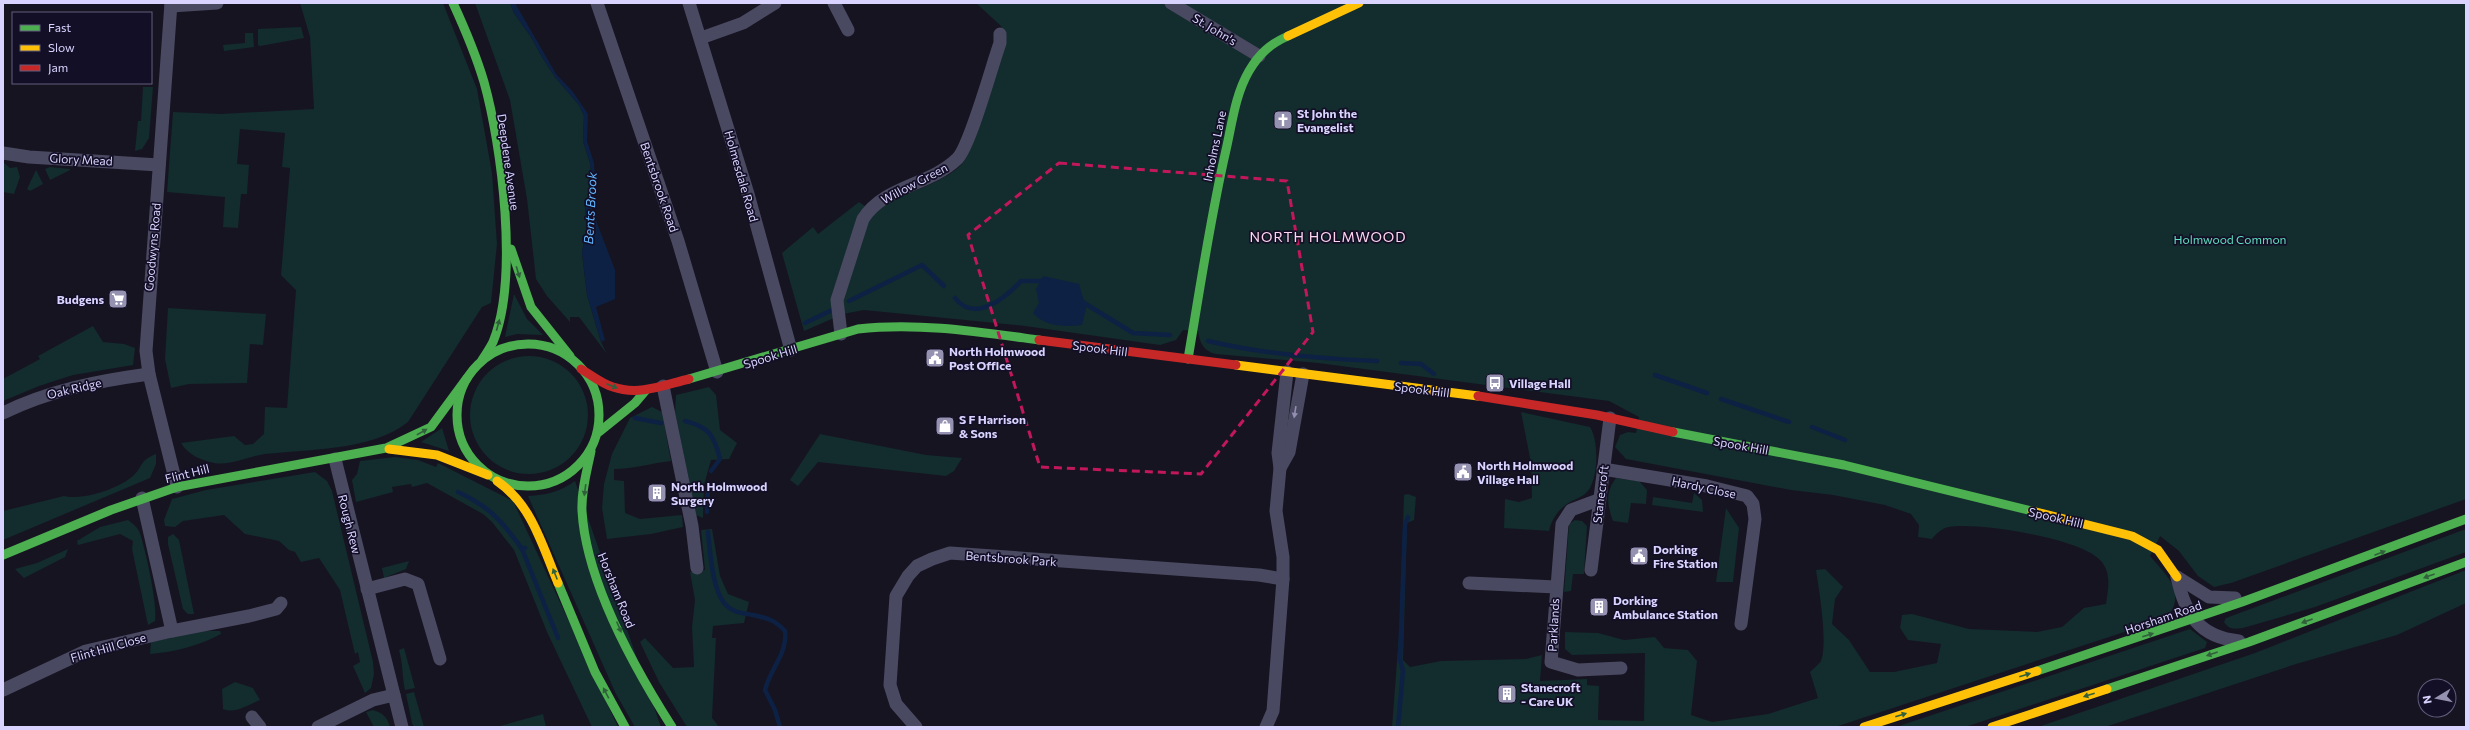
<svg xmlns="http://www.w3.org/2000/svg" width="2469" height="730" font-family="Commissioner,sans-serif">
<rect width="100%" height="100%" fill="#161421"/>
<g fill="#132c2d">
<path d="M300 3H443L477 89 492 173 497 244 491 303 482 307 408 422C372 451 309 449 265 454 249 456 230 466 214 463 201 460 188 455 181 443L234 436 245 445 253 444 264 434 265 407 287 408 296 290 281 275 290 168 282 167 285 133 240 129 237 164 249 165 247 194H241L238 228 223 227 225 197 167 192 173 112 221 114 314 109 310 37Z"/>
<path d="M475 3H510L514 13 531 37 542 57 555 77 579 105 584 116 583 141 590 163 592 183 585 210 587 224 582 253 587 295 601 342 607 354 579 317H570V322L547 296 536 279 527 199 510 100Z"/>
<path d="M976 3H2466V499L2231 583 2214 587 2198 576 2179 551 2160 536 2150 556C2167 576 2187 592 2167 618L1835 727H1392L1400 621 1404 495 1408 494 1416 497 1414 520 1407 523 1403 660 1410 667 1441 661 1526 659 1542 655 1540 681 1587 679V685L1599 686 1598 720 1644 721 1645 653 1572 655 1565 649V632L1598 633 1624 640 1655 637 1664 648 1688 650 1697 661 1691 715 1712 722 1768 714 1818 698 1810 672C1813 669 1819 664 1821 661 1828 642 1819 590 1816 570L1825 569 1843 587 1835 599 1832 624 1849 640 1870 672H1894L1937 663 1941 644 1908 640 1900 628 1902 615 1912 614 1969 629 2037 632 2062 627 2084 608 2106 604C2108 589 2112 574 2101 561 2082 538 1977 522 1949 527 1942 528 1936 534 1932 539L1918 537 1919 525 1911 514 1885 505 1833 495 1791 490 1626 459 1615 447 1620 435 1628 432 1636 433 1639 417 1609 401 1318 363 1216 354C1203 351 1200 343 1198 331L1183 330 1176 340 1160 345 1025 326 864 310 843 314 804 331 782 253 813 227 818 234 859 202 875 213C900 191 936 188 960 166 977 151 997 59 1003 33L1001 26Z"/>
<path d="M301 27 304 38 260 46 258 45V29Z"/>
<path d="M245 33H253L254 47 224 51 223 45 245 43Z"/>
<path d="M143 87H153L149 138 142 149 135 151 138 121H141Z"/>
<path d="M3 162 10 168 17 167 20 177 14 194 3 192Z"/>
<path d="M50 167 70 169V170L50 180 45 169Z"/>
<path d="M36 170 43 184 30 191 27 189Z"/>
<path d="M514 294 527 319 543 335 517 334 505 337Z"/>
<path d="M168 308 266 314 263 345 250 344 247 383 189 384 171 388 165 359Z"/>
<path d="M93 326 103 342 124 344 135 348 133 365 73 375 39 386 3 401V379L40 359 38 356Z"/>
<circle cx="529" cy="415" r="59"/>
<path d="M709 387 716 395 720 430 737 443 729 459 711 460 704 485 703 518 696 515 675 412 676 395Z"/>
<path d="M652 407 662 412 671 461C652 463 634 469 614 469V480L624 481 625 513 640 519 682 515 683 527 651 534 607 539 602 508 604 484 612 454 630 418Z"/>
<path d="M1521 412 1590 427C1599 440 1599 481 1586 493 1582 497 1575 499 1570 502 1559 509 1552 518 1549 531L1504 528 1505 499 1519 502 1532 498 1531 463Z"/>
<path d="M442 428 449 451 421 442Z"/>
<path d="M820 434 926 455 962 458 954 471 946 476 818 462 798 486 790 480Z"/>
<path d="M156 454V464L150 478 3 540V511L64 496C82 501 121 488 134 475 144 465 139 461 156 454Z"/>
<path d="M395 457 418 460 436 467 438 463 513 501 618 727H592L547 632 514 550 492 522 483 514 427 483 412 487 411 484 392 487 393 492 356 502 352 480 357 474 360 461Z"/>
<path d="M315 472 327 481 332 491 373 662 374 674 371 688 365 693 353 666 360 662 358 652 355 654 340 590 319 558 301 562 295 552 289 550 279 541 245 534 224 515 183 521 175 527 165 526 164 520 172 499 206 490Z"/>
<path d="M1616 478 1639 481 1647 490 1646 504 1631 503 1628 523 1613 521C1607 504 1605 493 1616 478Z"/>
<path d="M575 481 661 727H635L616 694 528 496C546 495 560 492 575 481Z"/>
<path d="M1694 493 1702 500 1703 512 1652 505 1653 497 1692 503Z"/>
<path d="M1726 508 1739 528 1733 582H1716Z"/>
<path d="M128 520C132 523 136 526 139 531 145 546 158 606 155 621L148 625 132 549 133 541 120 534 78 545 77 541 100 527Z"/>
<path d="M1575 520 1582 521 1587 526 1584 574H1573L1571 591 1564 592 1569 524Z"/>
<path d="M712 529 720 576 728 594 749 602 744 623 713 626 712 638H716L712 718 719 727H687L659 682 640 642 645 638 673 668 694 667 692 627 695 600 690 572 705 570 701 530Z"/>
<path d="M2466 529V552L2315 607 2243 628C2234 629 2229 630 2224 622L2226 618Z"/>
<path d="M173 534 179 540 194 614H188L183 609 168 544V537Z"/>
<path d="M68 549 65 557 24 578 15 569 37 563Z"/>
<path d="M409 561 406 569 384 578 382 568Z"/>
<path d="M2466 570V603L2397 635 2296 664 2105 727H2038L2255 653Z"/>
<path d="M2190 629 2207 642 2205 648 1965 727H1896Z"/>
<path d="M202 631H220L221 634C198 646 175 652 150 654L151 642Z"/>
<path d="M404 648 415 688 405 690C402 676 403 664 399 650Z"/>
<path d="M235 682 253 688 260 700C248 705 235 714 223 709L222 689Z"/>
<path d="M414 692 424 727H414L412 723 406 694Z"/>
<path d="M373 710C383 713 387 717 390 727H374L366 712Z"/>
<path d="M543 714 546 727H500V726Z"/>
</g>
<g fill="#0d2144">
<path d="M510 3H515L556 74 573 92 588 114 587 141 594 163 595 182 590 199 592 210 615 270V299L596 307 605 340 601 342 587 295 582 253 587 224 585 210 592 183 590 163 583 141 584 116 579 105 555 77 542 57 531 37 514 13Z"/>
<path d="M1043 276 1079 284 1086 308 1082 325C1065 327 1045 327 1033 313L1039 303 1036 289Z"/>
</g>
<g fill="none" stroke-linecap="round" stroke-linejoin="round">
<g stroke="#0d2144" stroke-width="4.5">
<path d="M955 298C975 324 1006 297 1021 281H1047"/>
<path d="M849 301 922 265 944 286"/>
<path d="M1081 301 1133 333 1170 335"/>
<path d="M805 323 832 310"/>
<path d="M1208 341C1263 354 1320 359 1377 361"/>
<path d="M1401 363 1421 364 1434 374"/>
<path d="M1655 375 1707 393"/>
<path d="M1721 399 1789 422"/>
<path d="M635 418 661 423"/>
<path d="M685 421C709 427 714 435 720 459L711 471"/>
<path d="M1812 427 1845 440"/>
<path d="M458 492C490 507 502 521 522 549"/>
<path d="M707 512 708 485"/>
<path d="M708 532C710 550 712 593 727 606 734 613 744 613 753 615 767 618 775 620 785 631 788 653 770 669 765 690L775 710 780 727"/>
<path d="M525 548 522 549 558 638"/>
<path d="M1398 727 1403 671 1400 660 1405 524 1408 517"/>
</g>
<g stroke="#4a4962" stroke-width="13">
<path d="M171 3 146 351 149 374 177 487"/>
<path d="M597 3 678 241 717 372"/>
<path d="M689 3 748 194 791 350"/>
<path d="M834 3 848 30"/>
<path d="M1171 3 1259 56"/>
<path d="M171 6 217 3"/>
<path d="M701 38 743 23 775 3"/>
<path d="M3 153 29 157 159 165"/>
<path d="M841 334 837 300 863 219C885 185 929 186 957 159 970 147 992 65 1000 43V34"/>
<path d="M663 386 692 526 697 568"/>
<path d="M3 413C50 390 98 381 149 374"/>
<path d="M335 459 402 727"/>
<path d="M1280 468 1289 452 1303 374"/>
<path d="M1603 469 1707 486 1747 496 1753 504 1755 519 1741 624"/>
<path d="M142 498 172 631"/>
<path d="M1598 500 1571 510 1562 524 1551 662 1578 670 1621 668"/>
<path d="M1591 570 1610 418"/>
<path d="M2177 577C2185 614 2199 637 2239 641"/>
<path d="M2177 577 2209 597 2235 598"/>
<path d="M1469 583 1556 587"/>
<path d="M367 589 405 579 418 584 440 659"/>
<path d="M3 690 86 651 172 631 249 616 276 609 281 603"/>
<path d="M252 717 260 727"/>
<path d="M318 727 373 700 394 695"/>
<path d="M916 727 896 704 890 685 896 596 908 576 917 566 932 559 950 553 1259 575 1283 579"/>
<path d="M1266 727 1273 711 1283 579V557L1276 511 1280 468 1278 453 1287 372"/>
</g>
<g stroke="#4caf50" stroke-width="9">
<path d="M453 3C465 29 476 55 484 82 502 146 519 279 493 342 490 348 486 354 482 360"/>
<path d="M511 249 531 307 570 356"/>
<circle cx="528" cy="415" r="71"/>
<path d="M1188 359C1200 289 1210 219 1226 150 1232 124 1235 95 1249 71 1259 54 1270 44 1288 36"/>
<path d="M689 379 858 329C918 322 980 332 1039 340"/>
<path d="M599 432 635 403 646 390"/>
<path d="M1673 432 1844 465 2032 511"/>
<path d="M591 451C587 471 581 491 582 511 586 581 635 669 672 727"/>
<path d="M3 555 111 510 177 487 386 448 431 427 467 378"/>
<path d="M558 583 595 672 625 727"/>
<path d="M2037 671 2242 602 2466 519"/>
<path d="M2107 689 2249 642 2466 562"/>
</g>
<g stroke="#ffc107" stroke-width="9">
<path d="M1288 36 1359 3"/>
<path d="M1236 365 1478 396"/>
<path d="M389 449 437 455 488 475"/>
<path d="M497 481C532 505 542 545 558 583"/>
<path d="M2032 511 2132 536 2158 550 2177 577"/>
<path d="M1864 727 2037 671"/>
<path d="M1992 727 2107 689"/>
</g>
<g stroke="#c62828" stroke-width="9">
<path d="M1039 340 1236 365"/>
<path d="M581 369C591 375 602 384 613 387 639 396 664 385 689 379"/>
<path d="M1478 396 1597 415 1673 432"/>
</g>
</g>
<defs><path id="oneway-solid" d="M-6-.8H1V-3.2L6.5 0L1 3.2V.8H-6Z"/></defs>
<g fill="#305f3b">
<use href="#oneway-solid" transform="translate(518 272) rotate(73)"/>
<use href="#oneway-solid" transform="translate(498 325) rotate(-75)"/>
<use href="#oneway-solid" transform="translate(612 386) rotate(23)"/>
<use href="#oneway-solid" transform="translate(422 432) rotate(-29)"/>
<use href="#oneway-solid" transform="translate(585 490) rotate(98)"/>
<use href="#oneway-solid" transform="translate(2380 553) rotate(-21)"/>
<use href="#oneway-solid" transform="translate(555 574) rotate(-112)"/>
<use href="#oneway-solid" transform="translate(2429 576) rotate(160)"/>
<use href="#oneway-solid" transform="translate(2307 621) rotate(160)"/>
<use href="#oneway-solid" transform="translate(619 627) rotate(67)"/>
<use href="#oneway-solid" transform="translate(2148 635) rotate(-18)"/>
<use href="#oneway-solid" transform="translate(2212 654) rotate(161)"/>
<use href="#oneway-solid" transform="translate(2025 675) rotate(-18)"/>
<use href="#oneway-solid" transform="translate(606 693) rotate(-118)"/>
<use href="#oneway-solid" transform="translate(2089 695) rotate(162)"/>
<use href="#oneway-solid" transform="translate(1901 715) rotate(-18)"/>
</g>
<use fill="#928eb0" href="#oneway-solid" transform="translate(1295 412) rotate(99)"/>
<path fill="none" stroke="#c2185b" stroke-width="3" stroke-dasharray="8 5" stroke-linejoin="round" d="M1059 163 1287 181 1313 332 1201 474 1040 467 968 235Z"/>
<defs>
<symbol id="church-square" viewBox="-11 -11 22 22"><rect x="-9" y="-9" width="18" height="18" rx="4" fill="#9591b1" stroke="#130f26"/><path d="M-1.2-6h2.4v3.5h3.3v2.4h-3.3V6h-2.4V-.1h-3.3v-2.4h3.3Z" fill="#fff"/></symbol>
<symbol id="supermarket-square" viewBox="-11 -11 22 22"><rect x="-9" y="-9" width="18" height="18" rx="4" fill="#9591b1" stroke="#130f26"/><path d="M-6-5.5h2.5l.6 2H6L4.5 2H-2.5L-4.4-4H-6ZM-1.5 3.2a1.3 1.3 0 1 0 .1 0ZM3 3.2a1.3 1.3 0 1 0 .1 0Z" fill="#fff"/></symbol>
<symbol id="civic-square" viewBox="-11 -11 22 22"><rect x="-9" y="-9" width="18" height="18" rx="4" fill="#9591b1" stroke="#130f26"/><path d="M-.6-6.5H3V-4.5H.6V-3L4-1V1h2V6H-6V1h2V-1L-.6-3ZM-1.2 2.5V6h2.4V2.5Z" fill="#fff"/></symbol>
<symbol id="bus-square" viewBox="-11 -11 22 22"><rect x="-9" y="-9" width="18" height="18" rx="4" fill="#9591b1" stroke="#130f26"/><path d="M-5-6H5V4H4V6H2V4H-2V6H-4V4H-5ZM-3.5-4V0h7V-4ZM-3.5 1.2v1.5H-2V1.2ZM2 1.2v1.5H3.5V1.2Z" fill="#fff"/></symbol>
<symbol id="shop-square" viewBox="-11 -11 22 22"><rect x="-9" y="-9" width="18" height="18" rx="4" fill="#9591b1" stroke="#130f26"/><path d="M-5-2.5h2.3a2.7 3.5 0 0 1 5.4 0H5L5.5 6h-11ZM-1.5-2.5h3a1.5 2.3 0 0 0-3 0Z" fill="#fff"/></symbol>
<symbol id="building-square" viewBox="-11 -11 22 22"><rect x="-9" y="-9" width="18" height="18" rx="4" fill="#9591b1" stroke="#130f26"/><path d="M-4-6H4V6H1V3H-1V6H-4ZM-2.5-4.3h1.7v1.8h-1.7ZM.8-4.3h1.7v1.8H.8ZM-2.5-1h1.7V.8h-1.7ZM.8-1h1.7V.8H.8Z" fill="#fff"/></symbol>
</defs>
<g fill-rule="evenodd">
<use href="#church-square" x="1272" y="109" width="22" height="22"/>
<use href="#supermarket-square" x="107" y="288" width="22" height="22"/>
<use href="#civic-square" x="924" y="347" width="22" height="22"/>
<use href="#bus-square" x="1484" y="372" width="22" height="22"/>
<use href="#shop-square" x="934" y="415" width="22" height="22"/>
<use href="#civic-square" x="1452" y="461" width="22" height="22"/>
<use href="#building-square" x="646" y="482" width="22" height="22"/>
<use href="#civic-square" x="1628" y="545" width="22" height="22"/>
<use href="#building-square" x="1588" y="596" width="22" height="22"/>
<use href="#building-square" x="1496" y="683" width="22" height="22"/>
</g>
<g text-anchor="middle" dominant-baseline="central" stroke-width="3.5" stroke-linejoin="round" paint-order="stroke">
<g font-size="12" fill="#d9d4ff" stroke="#130f26">
<text transform="translate(1215 29) rotate(31)">St. John's</text>
<text transform="translate(1214 146) rotate(-78)">Inholms Lane</text>
<text transform="translate(81 159) rotate(3)">Glory Mead</text>
<text transform="translate(509 162) rotate(82)">Deepdene Avenue</text>
<text transform="translate(742 176) rotate(74)">Holmesdale Road</text>
<text transform="translate(914 183) rotate(-28)">Willow Green</text>
<text transform="translate(660 187) rotate(71)">Bentsbrook Road</text>
<text transform="translate(152 247) rotate(-85)">Goodwyns Road</text>
<text transform="translate(1100 348) rotate(7)">Spook Hill</text>
<text transform="translate(770 356) rotate(-17)">Spook Hill</text>
<text transform="translate(74 388) rotate(-13)">Oak Ridge</text>
<text transform="translate(1422 389) rotate(7)">Spook Hill</text>
<text transform="translate(1741 445) rotate(10)">Spook Hill</text>
<text transform="translate(187 473) rotate(-14)">Flint Hill</text>
<text transform="translate(1704 487) rotate(12)">Hardy Close</text>
<text transform="translate(1600 494) rotate(-83)">Stanecroft</text>
<text transform="translate(2056 517) rotate(13)">Spook Hill</text>
<text transform="translate(350 524) rotate(76)">Rough Rew</text>
<text transform="translate(1011 558) rotate(4)">Bentsbrook Park</text>
<text transform="translate(617 590) rotate(68)">Horsham Road</text>
<text transform="translate(2163 617) rotate(-19)">Horsham Road</text>
<text transform="translate(1553 625) rotate(-87)">Parklands</text>
<text transform="translate(108 647) rotate(-16)">Flint Hill Close</text>
</g>
<g font-size="12" font-weight="bold" fill="#d9d4ff" stroke="#130f26" text-anchor="start">
<text x="1297" y="113">St John the<tspan x="1297" dy="14">Evangelist</tspan></text>
<text x="104" y="299" text-anchor="end">Budgens</text>
<text x="949" y="351">North Holmwood<tspan x="949" dy="14">Post Office</tspan></text>
<text x="1509" y="383">Village Hall</text>
<text x="959" y="419">S F Harrison<tspan x="959" dy="14">&amp; Sons</tspan></text>
<text x="1477" y="465">North Holmwood<tspan x="1477" dy="14">Village Hall</tspan></text>
<text x="671" y="486">North Holmwood<tspan x="671" dy="14">Surgery</tspan></text>
<text x="1653" y="549">Dorking<tspan x="1653" dy="14">Fire Station</tspan></text>
<text x="1613" y="600">Dorking<tspan x="1613" dy="14">Ambulance Station</tspan></text>
<text x="1521" y="687">Stanecroft<tspan x="1521" dy="14">- Care UK</tspan></text>
</g>
<g font-size="12" fill="#5fe0c0" stroke="#130f26">
<text x="2230" y="239">Holmwood Common</text>
</g>
<g font-size="13" font-style="italic" fill="#62b6ff" stroke="#130f26">
<text transform="translate(590 208) rotate(-87)">Bents Brook</text>
</g>
<g font-size="14" letter-spacing="1" fill="#ffd6f0" stroke="#130f26">
<text x="1328" y="236">NORTH HOLMWOOD</text>
</g>
</g>
<rect width="2469" height="730" fill="none" stroke="#d9d4ff" stroke-width="8"/>
<rect x="12" y="12" width="140" height="72" fill="#130f26" stroke="#625e7d"/>
<rect x="20" y="25" width="20" height="6" fill="#4caf50" stroke="#625e7d"/>
<text x="48" y="32" font-size="12" fill="#d9d4ff">Fast</text>
<rect x="20" y="45" width="20" height="6" fill="#ffc107" stroke="#625e7d"/>
<text x="48" y="52" font-size="12" fill="#d9d4ff">Slow</text>
<rect x="20" y="65" width="20" height="6" fill="#c62828" stroke="#625e7d"/>
<text x="48" y="72" font-size="12" fill="#d9d4ff">Jam</text>
<g transform="translate(2437 698) rotate(260)"><circle r="19" fill="#130f26" stroke="#625e7d"/>
<path d="M0-3L7 15L0 10L-7 15Z" fill="#9591b1"/>
<text y="-6" font-size="11" font-weight="bold" text-anchor="middle" fill="#d9d4ff">N</text>
</g>
</svg>
